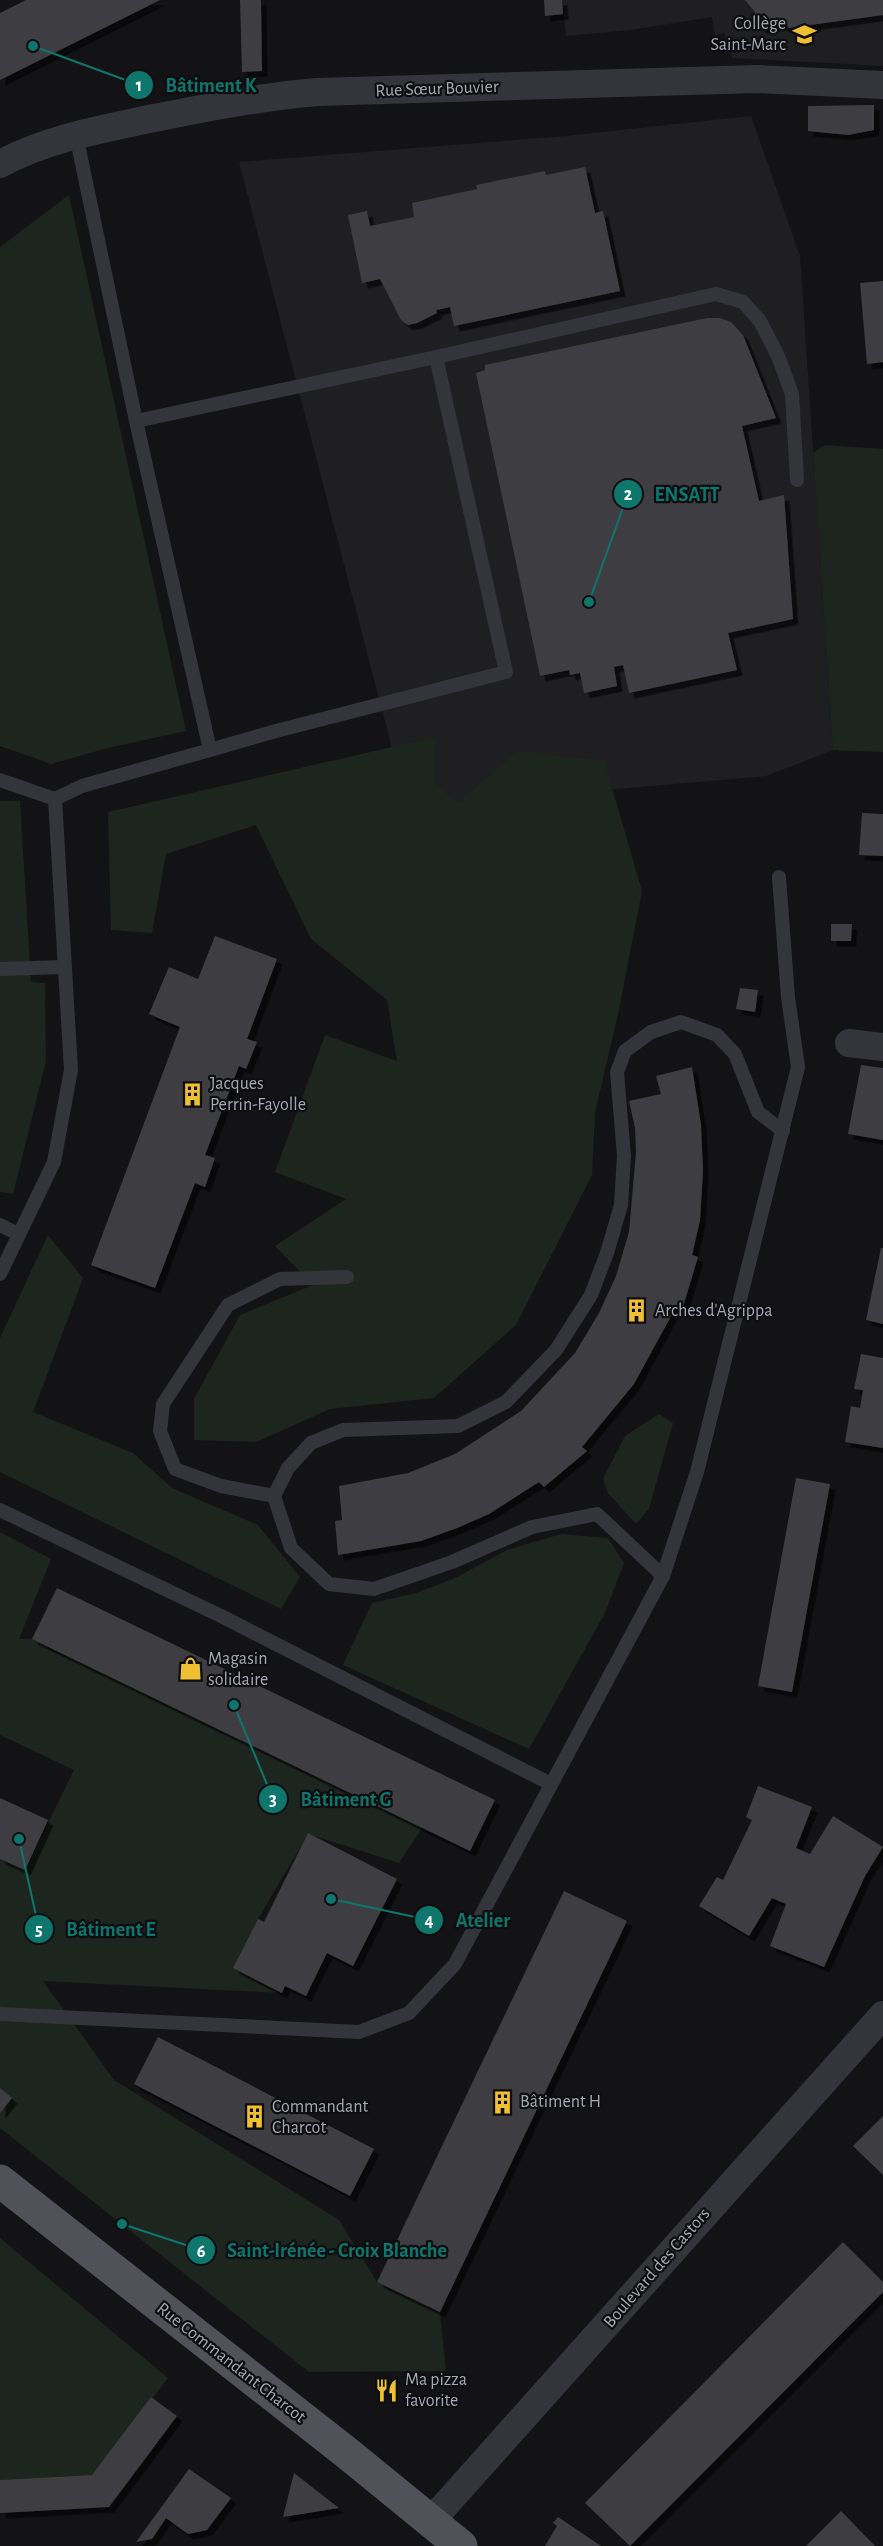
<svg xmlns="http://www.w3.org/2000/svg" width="883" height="2546" font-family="'Alegreya Sans',sans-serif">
<defs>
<filter id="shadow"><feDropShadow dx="5.5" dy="5.5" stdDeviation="0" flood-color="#0009"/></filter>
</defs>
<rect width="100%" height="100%" fill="#131315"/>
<g fill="#1f1f22">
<path d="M562 0H883V66L732 58 724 33 715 36 712 17 631 30 566 36Z"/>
<path d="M751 116 800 256 833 750 766 776 458 803 406 802 239 162 565 136Z"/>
</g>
<g fill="#1d251f">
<path d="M69 195 186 731 108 748 51 764 0 746V247Z"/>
<path d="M825 445 883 449V752L833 750 813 453Z"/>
<path d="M436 737 435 785 459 802 517 752 604 760 642 891 619 1010 595 1113 592 1175 516 1325 434 1398 330 1409 256 1442 194 1440V1399L240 1315 313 1285 275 1246 346 1199 275 1172 325 1035 397 1061 387 1000 311 939 256 825 166 854 152 933 111 930 108 812Z"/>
<path d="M0 801H20L31 982 45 983 46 1061 13 1194 0 1192Z"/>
<path d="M48 1235 83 1278 33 1412 133 1453 172 1488 258 1525 300 1577 281 1609 0 1472V1338Z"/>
<path d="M659 1414 673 1423 649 1509 636 1524 608 1493 603 1479 625 1436Z"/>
<path d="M0 1532 51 1559 19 1639H33L422 1828 399 1863 308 1834 258 1919 233 1968 282 1993 43 1981 114 2080 339 2220 377 2282 440 2312 446 2371 309 2372 0 2128V1859L25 1870 74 1770 0 1735Z"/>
<path d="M561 1534 608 1538 624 1563 605 1613 529 1749 343 1665 372 1603 416 1593 455 1578 507 1550Z"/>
<path d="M0 2238 168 2378 92 2475 0 2480Z"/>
</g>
<g fill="#3d3e42" filter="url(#shadow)">
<path d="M26 0H160L0 80V13Z"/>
<path d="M240 0H261L262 71 242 72Z"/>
<path d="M544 0H562L563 14 545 16Z"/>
<path d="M745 0H883V15L788 28 787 24 762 28 755 24V12Z"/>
<path d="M874 105V130L848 135 808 131V106Z"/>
<path d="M585 167 595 213 603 211 620 291 454 326 450 307 436 310 437 313 417 323 408 325 401 320 380 279 362 283 348 215 367 211 370 226 414 217 412 203 477 189 476 185 545 171 546 175Z"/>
<path d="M883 281V362L867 364 860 283Z"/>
<path d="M707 318H720L731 322 743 335 776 418 742 426 759 501 784 495 793 619 728 633 737 670 629 693 623 665 614 667 617 686 584 693 580 673 570 675 569 670 540 676 476 373 485 370V365Z"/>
<path d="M862 813 883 814V856L859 855Z"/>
<path d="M831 924H852L851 941H831Z"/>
<path d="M215 936 277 959 247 1039 257 1042 246 1069 239 1066 205 1155 215 1158 205 1187 195 1183 155 1288 91 1265 180 1027 149 1014 169 967 198 979Z"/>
<path d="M740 988 758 990 755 1012 736 1009Z"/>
<path d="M861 1065 883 1068V1140L848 1134Z"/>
<path d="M692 1067 701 1125 703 1171 700 1220 692 1255 698 1257 682 1310 676 1307 634 1384 582 1447 587 1451 544 1487 539 1482 489 1514 457 1528 421 1541 338 1555 335 1521 342 1520 339 1486 408 1473 455 1454 521 1411 575 1353 599 1313 616 1276 629 1232 636 1152 635 1128 629 1101 661 1094 656 1076Z"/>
<path d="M881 1248H883V1324L866 1320Z"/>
<path d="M861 1354 883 1358V1448L845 1442 851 1406 860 1408 863 1390 854 1389Z"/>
<path d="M796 1478 830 1484 792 1692 758 1686Z"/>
<path d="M57 1588 495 1800 470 1851 32 1639Z"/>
<path d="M758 1786 812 1807 796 1848 810 1854 833 1816 883 1847 865 1876 824 1967 770 1946 786 1904 772 1898 749 1936 699 1906 717 1877 723 1880 752 1820 746 1817Z"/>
<path d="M0 1798 48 1820 25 1870 0 1859Z"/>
<path d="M308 1833 397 1879 353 1966 327 1953 306 1996 285 1986 282 1993 233 1968 258 1919 264 1922Z"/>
<path d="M564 1891 627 1921 440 2312 377 2282Z"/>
<path d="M158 2037 374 2149 350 2196 134 2084Z"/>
<path d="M0 2088 12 2098 0 2113Z"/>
<path d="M883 2116V2175L853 2146Z"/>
<path d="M843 2242 883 2282V2292L630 2546 585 2503Z"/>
<path d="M151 2397 177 2416 109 2507 0 2513V2480L92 2475Z"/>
<path d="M189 2469 231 2498 207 2530 188 2534 166 2518 152 2539 136 2542Z"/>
<path d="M294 2473 339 2508 283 2517Z"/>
<path d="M841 2511 875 2546H806Z"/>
<path d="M558 2517 601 2546H545L557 2526 553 2523Z"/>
</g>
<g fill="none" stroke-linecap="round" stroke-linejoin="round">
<g stroke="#34353a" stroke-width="14">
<path d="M436 357 716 294 743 302 760 321 778 356 792 394 797 480"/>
<path d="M136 421 436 357 506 672 276 731 210 750"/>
<path d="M0 780 55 799"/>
<path d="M0 969 64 967"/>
<path d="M0 1225 18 1234"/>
<path d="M0 1274 54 1162 71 1070 55 799 82 786 210 750 136 421 76 135"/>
<path d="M347 1277 280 1279 228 1305 163 1404 160 1431 175 1469 221 1486 274 1496 291 1548 329 1584 374 1589 452 1562 532 1527 597 1514 663 1576"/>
<path d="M274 1496 288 1468 311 1443 343 1430 458 1426 506 1402 556 1350 591 1295 607 1253 621 1205 624 1156 617 1072 625 1051 651 1032 681 1022 717 1035 735 1054 758 1112 783 1131"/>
<path d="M0 1510 223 1617 551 1784"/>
<path d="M0 2014 359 2032 409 2013 455 1964 663 1576 697 1472 798 1067 788 997 779 877"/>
</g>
<g stroke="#34353a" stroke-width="28">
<path d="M0 164C46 139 98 130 149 119 205 108 259 97 317 92L757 79 883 85"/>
<path d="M849 1043 883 1047"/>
<path d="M431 2521 883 2015"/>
</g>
<path stroke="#505159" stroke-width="33" d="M0 2181 347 2453 461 2546"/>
</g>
<defs>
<symbol id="school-bare" viewBox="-9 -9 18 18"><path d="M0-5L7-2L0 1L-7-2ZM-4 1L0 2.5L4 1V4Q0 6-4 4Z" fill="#efc031" stroke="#0e0e10" stroke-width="2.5" paint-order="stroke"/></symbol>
<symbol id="building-bare" viewBox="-9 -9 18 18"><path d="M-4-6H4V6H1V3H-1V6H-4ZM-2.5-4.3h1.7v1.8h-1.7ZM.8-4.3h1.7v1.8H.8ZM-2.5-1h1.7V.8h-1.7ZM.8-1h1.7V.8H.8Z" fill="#efc031" stroke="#0e0e10" stroke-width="2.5" paint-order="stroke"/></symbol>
<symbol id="shop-bare" viewBox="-9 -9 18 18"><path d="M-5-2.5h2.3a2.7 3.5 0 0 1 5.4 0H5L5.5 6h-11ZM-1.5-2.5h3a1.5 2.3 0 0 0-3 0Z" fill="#efc031" stroke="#0e0e10" stroke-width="2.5" paint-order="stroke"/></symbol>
<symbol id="restaurant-bare" viewBox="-9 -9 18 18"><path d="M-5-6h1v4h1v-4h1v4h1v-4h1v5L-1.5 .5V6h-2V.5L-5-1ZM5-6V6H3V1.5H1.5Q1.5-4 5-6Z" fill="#efc031" stroke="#0e0e10" stroke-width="2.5" paint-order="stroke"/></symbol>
</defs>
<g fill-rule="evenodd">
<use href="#school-bare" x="788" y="18" width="33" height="33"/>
<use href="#building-bare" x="176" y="1078" width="33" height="33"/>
<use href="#building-bare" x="620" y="1294" width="33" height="33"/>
<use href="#shop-bare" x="174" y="1652" width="33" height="33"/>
<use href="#building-bare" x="486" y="2086" width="33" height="33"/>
<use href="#building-bare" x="238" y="2100" width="33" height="33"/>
<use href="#restaurant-bare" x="370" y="2374" width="33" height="33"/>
</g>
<g text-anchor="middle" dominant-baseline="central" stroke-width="4.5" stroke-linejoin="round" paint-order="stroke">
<g font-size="18" fill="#a5a9b5" stroke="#0e0e10" text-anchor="start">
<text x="786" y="24" text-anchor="end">Collège<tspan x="786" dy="21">Saint-Marc</tspan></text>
<text x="210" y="1084">Jacques<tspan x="210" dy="21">Perrin-Fayolle</tspan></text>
<text x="655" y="1311">Arches d'Agrippa</text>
<text x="208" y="1659">Magasin<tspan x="208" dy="21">solidaire</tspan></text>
<text x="520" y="2102">Bâtiment H</text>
<text x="272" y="2107">Commandant<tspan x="272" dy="21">Charcot</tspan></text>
<text x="405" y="2380">Ma pizza<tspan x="405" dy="21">favorite</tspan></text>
</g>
<g font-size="18" fill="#a5a9b5" stroke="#0e0e10">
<text transform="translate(437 89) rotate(-2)">Rue Sœur Bouvier</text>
<text transform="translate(657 2268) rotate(-49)">Boulevard des Castors</text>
<text transform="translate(231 2363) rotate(38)">Rue Commandant Charcot</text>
</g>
</g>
<path fill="none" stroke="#0f766e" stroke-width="2" d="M33 46L139 85M589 602L628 494M234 1705L273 1799M331 1899L429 1920M19 1839L39 1929M122 2224L201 2250"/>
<g fill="#0f766e" stroke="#0e0e10" stroke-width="2">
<circle cx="33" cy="46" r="6"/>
<circle cx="589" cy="602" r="6"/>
<circle cx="234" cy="1705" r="6"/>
<circle cx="331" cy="1899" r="6"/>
<circle cx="19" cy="1839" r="6"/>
<circle cx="122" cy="2224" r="6"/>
<circle cx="139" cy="85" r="15"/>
<circle cx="628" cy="494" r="15"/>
<circle cx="273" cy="1799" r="15"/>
<circle cx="429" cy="1920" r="15"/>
<circle cx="39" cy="1929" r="15"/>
<circle cx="201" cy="2250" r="15"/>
</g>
<g font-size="18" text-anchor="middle" font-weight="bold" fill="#fff">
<text x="139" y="91">1</text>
<text x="628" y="500">2</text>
<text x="273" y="1805">3</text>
<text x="429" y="1926">4</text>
<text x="39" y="1935">5</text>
<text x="201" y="2257">6</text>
</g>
<g font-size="20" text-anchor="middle" font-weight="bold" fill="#0f766e" stroke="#0e0e10" stroke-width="4.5" stroke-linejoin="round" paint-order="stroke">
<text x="211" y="92">Bâtiment K</text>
<text x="687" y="501">ENSATT</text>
<text x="346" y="1806">Bâtiment G</text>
<text x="483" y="1927">Atelier</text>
<text x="111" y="1936">Bâtiment E</text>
<text x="337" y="2257">Saint-Irénée - Croix Blanche</text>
</g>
</svg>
